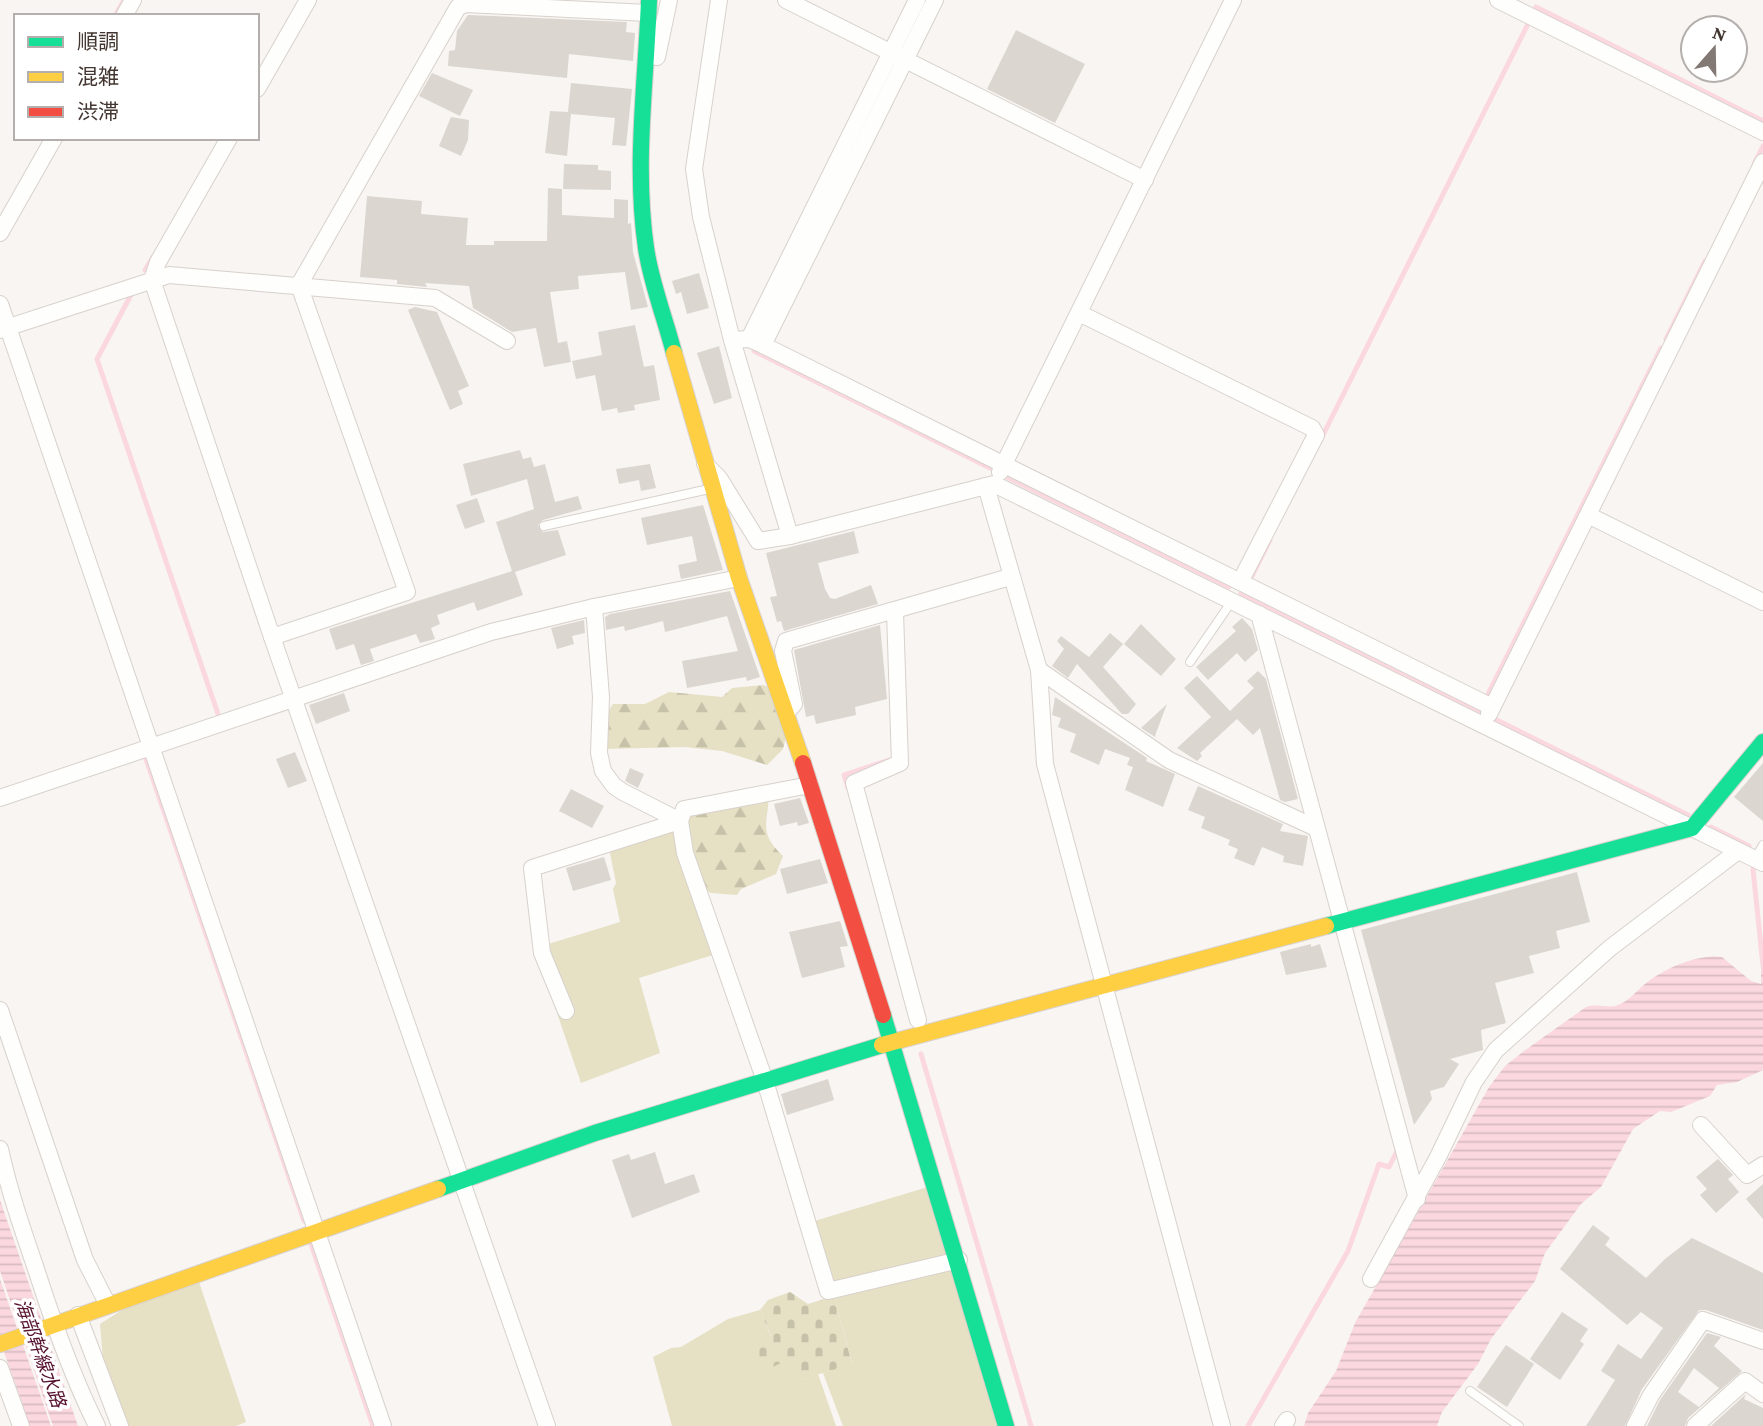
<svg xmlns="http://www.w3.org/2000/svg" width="1763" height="1426" font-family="'Crimson Pro','Noto Sans JP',serif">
<defs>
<pattern id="forest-firs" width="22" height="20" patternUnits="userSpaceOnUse" patternTransform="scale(1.75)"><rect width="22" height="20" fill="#e6e0c4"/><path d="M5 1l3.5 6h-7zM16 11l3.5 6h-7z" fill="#c6c1a9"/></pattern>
<pattern id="cemetery-stones" width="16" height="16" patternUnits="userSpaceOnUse" patternTransform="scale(1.75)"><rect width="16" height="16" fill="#e6e0c4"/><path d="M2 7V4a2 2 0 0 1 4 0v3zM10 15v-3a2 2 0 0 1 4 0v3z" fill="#c6c1a9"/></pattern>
<pattern id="water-rules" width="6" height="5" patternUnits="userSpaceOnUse" patternTransform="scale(1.75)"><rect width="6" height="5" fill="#fbd8e0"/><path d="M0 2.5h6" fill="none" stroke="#d8bac0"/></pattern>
</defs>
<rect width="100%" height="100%" fill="#f8f5f2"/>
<g fill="#e6e0c4">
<path d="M676 826 716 954 639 978 660 1053 581 1083 557 1013 569 1009 545 945 620 922 613 889 616 883 609 848Z"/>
<path d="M928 1187 948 1254 942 1259 838 1285 828 1281 811 1222Z"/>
<path d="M947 1268 956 1272 998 1426H843L823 1373 852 1363 834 1296Z"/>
<path d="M198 1279 246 1422 236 1426H124L104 1371 100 1324 133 1303Z"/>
<path d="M760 1310 771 1337 759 1374 789 1358 800 1380 818 1374 836 1426H672L653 1357 671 1348 681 1347 728 1319Z"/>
</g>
<g fill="url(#forest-firs)">
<path d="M763 685 768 687 786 737 783 749 767 765 722 751 685 747 605 749 607 713 613 704H645L669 692 722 697 732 688Z"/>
<path d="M769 796C767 826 759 833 783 856L776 874 741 889 737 895 711 893 700 887 687 851 688 813Z"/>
</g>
<path fill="url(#cemetery-stones)" d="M790 1292 808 1304 834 1296 852 1364 800 1380 789 1359 759 1374 745 1347 771 1336 760 1310 768 1300Z"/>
<g fill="url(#water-rules)">
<path d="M1761 952 1763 959V1070L1737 1082 1717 1085 1710 1096 1671 1112 1660 1111 1633 1129 1601 1187 1581 1204 1545 1253 1535 1281 1491 1339 1478 1364 1442 1412 1437 1426H1304L1308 1413 1336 1371 1355 1323 1489 1087 1505 1066 1524 1051 1586 1007C1598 1003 1608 1009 1618 1005 1629 1001 1636 991 1645 984 1663 969 1698 953 1722 957L1751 981 1761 984Z"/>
<path d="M0 1200 78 1426H53L0 1271Z"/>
<path d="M0 1279 51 1426H30L3 1349 0 1339Z"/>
</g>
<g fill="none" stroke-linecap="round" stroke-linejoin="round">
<g stroke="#fbd8e0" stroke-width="5">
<path d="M1536 7 1763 121"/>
<path d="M115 16 124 0"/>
<path d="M1755 162 1763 146"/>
<path d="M145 270 153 257"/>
<path d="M132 293 97 359 218 714"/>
<path d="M1666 339 1705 261"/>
<path d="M754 351 990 468"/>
<path d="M1322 437 1528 24"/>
<path d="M1005 476 1229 587"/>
<path d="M1250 580 1270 540"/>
<path d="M1241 593 1479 711 1482 706"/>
<path d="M1486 698 1661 348"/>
<path d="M1495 719 1688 815"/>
<path d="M145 756 304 1221"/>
<path d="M848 788 844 775 889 760"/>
<path d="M1711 827 1749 846"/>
<path d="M1753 869 1763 966"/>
<path d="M921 1054 1031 1426"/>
<path d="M311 1244 373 1426"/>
<path d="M1248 1426 1348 1251 1379 1164 1389 1167 1397 1151"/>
</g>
</g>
<g fill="#dbd6cf" fill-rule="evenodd">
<path d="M468 15 627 22 626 32 635 33 633 61 569 54 567 78 448 66 449 51 455 50 457 31Z"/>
<path d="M1016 30 1085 64 1055 123 987 89Z"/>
<path d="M432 73 473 90 460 116 419 96Z"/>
<path d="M571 83 632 89 626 146 612 145 615 118 571 114 567 156 545 153 550 111 568 112Z"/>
<path d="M451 117 469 120 468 140 461 156 439 146Z"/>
<path d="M564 164 598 165V170L611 171V190L563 189Z"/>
<path d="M548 188 562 189V215L614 218V199L628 200V224L631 223 633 252 648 307 631 310 625 272 578 276 579 289 550 292 558 343 567 341 571 362 544 367 536 328 512 332 473 308 469 286 425 283 427 287 397 284V280L360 277 367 196 422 201 421 214 468 218 466 245H494V241H547Z"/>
<path d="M699 273 709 308 687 314 681 292 676 294 672 281Z"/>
<path d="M415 307 437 312 469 386 458 391 463 404 450 410 408 310Z"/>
<path d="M635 325 644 367 654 365 660 400 634 405 635 410 618 413 617 408 602 411 595 375 576 379 572 361 602 355 598 332Z"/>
<path d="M719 346 732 398 714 404 697 353Z"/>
<path d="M520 450 523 459 531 457 534 467 545 464 555 502 578 496 582 509 543 520 538 525 543 532 558 530 566 555 515 572 523 595 477 611 474 602 437 615 440 624 431 628 435 639 420 643 416 634 370 649 374 661 361 665 354 644 336 650 329 629 512 571 496 522 534 509 527 479 471 496 463 464Z"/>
<path d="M650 464 656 488 641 491 639 480 619 484 616 469Z"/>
<path d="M477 498 485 522 465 529 456 505Z"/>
<path d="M703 505 723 570 681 579 678 565 697 561 692 536 647 545 641 518Z"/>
<path d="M854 531 859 553 818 563 825 589 830 598 835 599 871 585 878 604 784 631 781 621 777 622 770 597 777 596 766 553Z"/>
<path d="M730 591 760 677 747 681 746 677 687 688 682 661 738 651 727 616 665 632 663 621 625 631 624 626 606 630 605 617 610 614Z"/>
<path d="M1242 618 1252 629 1258 650 1245 662 1237 653 1208 680 1196 667 1236 631 1232 627Z"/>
<path d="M584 620 585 633 572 636 574 644 557 649 551 628Z"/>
<path d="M1141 624 1176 659 1161 676 1124 644Z"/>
<path d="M880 625 887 699 855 707 856 715 816 724 814 715 806 717 794 650Z"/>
<path d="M1110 633 1123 644 1103 667 1136 704 1128 714H1122L1077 664 1068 678 1052 666 1064 649 1057 641 1061 636 1089 657Z"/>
<path d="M1258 671 1266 679 1298 799 1285 802 1280 800 1260 728 1253 735 1237 719 1200 753 1202 756 1197 761 1177 748 1211 717 1184 688 1197 676 1230 711 1254 688 1247 681Z"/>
<path d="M344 693 350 711 316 724 309 705Z"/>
<path d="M1055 697 1147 758 1146 761 1175 774 1163 807 1125 790 1133 767 1127 765 1130 758 1105 749 1099 765 1070 752 1076 734 1058 727 1061 718 1052 715Z"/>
<path d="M1167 704 1156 733 1155 737 1141 728Z"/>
<path d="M295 752 307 781 288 788 276 759Z"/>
<path d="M1763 763V821L1734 797Z"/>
<path d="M630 768 644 774 638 788 625 781Z"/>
<path d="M1198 786 1283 824 1280 831 1308 836 1303 866 1283 862 1284 856 1262 847 1254 866 1234 858 1238 849 1228 845 1230 840 1201 828 1205 817 1188 810Z"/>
<path d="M571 789 604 806 592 828 559 811Z"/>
<path d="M800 798 809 823 798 826 797 822 780 826 774 804Z"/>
<path d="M604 857 611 880 573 891 566 868Z"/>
<path d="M820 859 828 883 787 894 780 869Z"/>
<path d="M1577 872 1590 922 1556 931 1560 948 1529 956 1534 973 1495 983 1506 1023 1481 1030 1483 1050 1450 1059 1459 1064 1444 1087 1430 1091 1432 1099 1414 1125 1361 930Z"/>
<path d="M840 921 848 946 840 947 845 967 802 978 789 932Z"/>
<path d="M1311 944V947L1320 944 1327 967 1286 975 1280 952Z"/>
<path d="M828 1079 834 1100 787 1115 781 1094Z"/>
<path d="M655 1152 665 1184 694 1174 700 1192 632 1218 612 1160 629 1154 631 1160Z"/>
<path d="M1718 1159 1733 1175 1728 1179 1739 1192 1716 1213 1700 1195 1707 1189 1696 1177Z"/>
<path d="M1763 1184V1219L1746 1199Z"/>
<path d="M1593 1225 1610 1238 1605 1245 1646 1278 1665 1259 1692 1238 1763 1273V1330L1706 1310H1699L1642 1389 1625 1426H1586L1615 1380 1601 1371 1618 1344 1641 1359 1663 1328 1641 1312 1627 1325 1560 1269Z"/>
<path d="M1562 1312 1588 1329 1580 1341 1584 1344 1560 1380 1530 1359Z"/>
<path d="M1707 1333 1721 1337 1714 1346 1742 1371 1688 1418 1685 1426H1647L1660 1400ZM1694 1368 1719 1388 1699 1407 1678 1392Z"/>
<path d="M1506 1345 1534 1364 1507 1407 1477 1387Z"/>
<path d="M1746 1394 1744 1399 1763 1408V1426H1711Z"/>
</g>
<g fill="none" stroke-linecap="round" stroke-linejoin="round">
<defs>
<g id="lane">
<path d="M544 526 709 489"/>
<path d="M1190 662 1232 601"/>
<path d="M1755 859 1763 845"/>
<path d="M1470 1391 1519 1426"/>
</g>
<g id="street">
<path d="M719 0 694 169 701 217 732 340 790 536"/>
<path d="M786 0 1145 180"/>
<path d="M1498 0 1763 132"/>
<path d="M124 16 133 0"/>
<path d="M646 54 657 57 669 0"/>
<path d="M257 89 308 0"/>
<path d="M229 138 158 262 152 280 272 637 547 1426"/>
<path d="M0 233 54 138"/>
<path d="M0 304 383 1426"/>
<path d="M1079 313 1312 428 1316 435 1240 582"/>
<path d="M0 330 169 275 435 298 507 341"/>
<path d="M749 339 917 0"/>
<path d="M732 340 749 339 763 345 1492 707"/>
<path d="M763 345 935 0"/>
<path d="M705 464 719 478 758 541 790 536 994 484 1763 863"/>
<path d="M1000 472 1233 0"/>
<path d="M986 486 1039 670 1045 764 1222 1426"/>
<path d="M1588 515 1763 602"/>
<path d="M594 607 601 697 599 753 603 771 614 786 623 792 680 821 685 853 765 1081 828 1291 959 1260"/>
<path d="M895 612 900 763 854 783 918 1020"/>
<path d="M1259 614 1417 1199"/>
<path d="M272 637 407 592 299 285 458 7 466 4 648 13"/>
<path d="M1039 670 1169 760 1316 828"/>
<path d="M787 712 794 704 783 651 786 641 1010 577"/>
<path d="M1489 714 1763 162"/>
<path d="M0 798 491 632 594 607 739 578"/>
<path d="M0 1010 85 1260 108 1305"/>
<path d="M566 1011 542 953 532 868 680 821 684 809 810 785"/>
<path d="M1701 1125 1747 1175 1763 1165"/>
<path d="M0 1149C9 1191 23 1231 37 1272 54 1325 72 1376 97 1426"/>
<path d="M1371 1279 1438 1157 1474 1082 1496 1050 1610 948 1738 851"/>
<path d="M78 1315 120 1426"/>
<path d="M0 1368 21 1426"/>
<path d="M1283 1426 1287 1420"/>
<path d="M1635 1426 1651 1395 1703 1320 1763 1341"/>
<path d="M1695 1426 1745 1381 1763 1394"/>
</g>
<g id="fast">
<path d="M649 0C646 82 634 166 646 248 651 283 665 318 674 353"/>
<path d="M1326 926 1692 828 1763 742"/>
<path d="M883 1015 1006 1426"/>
<path d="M438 1189 595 1133 882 1045"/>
</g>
<g id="slow">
<path d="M674 353 739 578 803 763"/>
<path d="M882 1045 1326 926"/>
<path d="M0 1344 438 1189"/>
</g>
<path id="jam" d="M803 763 883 1015"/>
</defs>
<use href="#lane" stroke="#d8d1cb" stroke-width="10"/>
<use href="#street" stroke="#d8d1cb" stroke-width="18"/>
<use href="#fast" stroke="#d8d1cb" stroke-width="18"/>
<use href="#slow" stroke="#d8d1cb" stroke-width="18"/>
<use href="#jam" stroke="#d8d1cb" stroke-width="18"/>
<use href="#lane" stroke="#fefefd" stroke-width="8"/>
<use href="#street" stroke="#fefefd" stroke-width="16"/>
<use href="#fast" stroke="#16e098" stroke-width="16"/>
<use href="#slow" stroke="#ffcf43" stroke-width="16"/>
<use href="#jam" stroke="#f24e42" stroke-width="16"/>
</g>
<g text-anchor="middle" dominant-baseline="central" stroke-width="7" stroke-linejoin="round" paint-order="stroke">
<g font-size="19" font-style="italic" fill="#56122e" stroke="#fff">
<text transform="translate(40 1353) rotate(70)">海部幹線水路</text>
</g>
</g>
<rect x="14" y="14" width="245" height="126" fill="#ffffff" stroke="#b4afac" stroke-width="2"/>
<rect x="28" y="37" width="35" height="10" fill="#16e098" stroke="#b4afac" stroke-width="2"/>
<text x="77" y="49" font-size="21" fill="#433630">順調</text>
<rect x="28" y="72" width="35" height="10" fill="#ffcf43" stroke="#b4afac" stroke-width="2"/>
<text x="77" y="84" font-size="21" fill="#433630">混雑</text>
<rect x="28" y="107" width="35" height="10" fill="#f24e42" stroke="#b4afac" stroke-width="2"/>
<text x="77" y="119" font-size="21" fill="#433630">渋滞</text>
<g transform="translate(1714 49) rotate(20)"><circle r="33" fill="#ffffff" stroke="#b4afac" stroke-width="2"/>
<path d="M0-5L12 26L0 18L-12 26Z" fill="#827974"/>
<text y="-10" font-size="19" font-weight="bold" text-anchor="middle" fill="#433630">N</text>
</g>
</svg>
